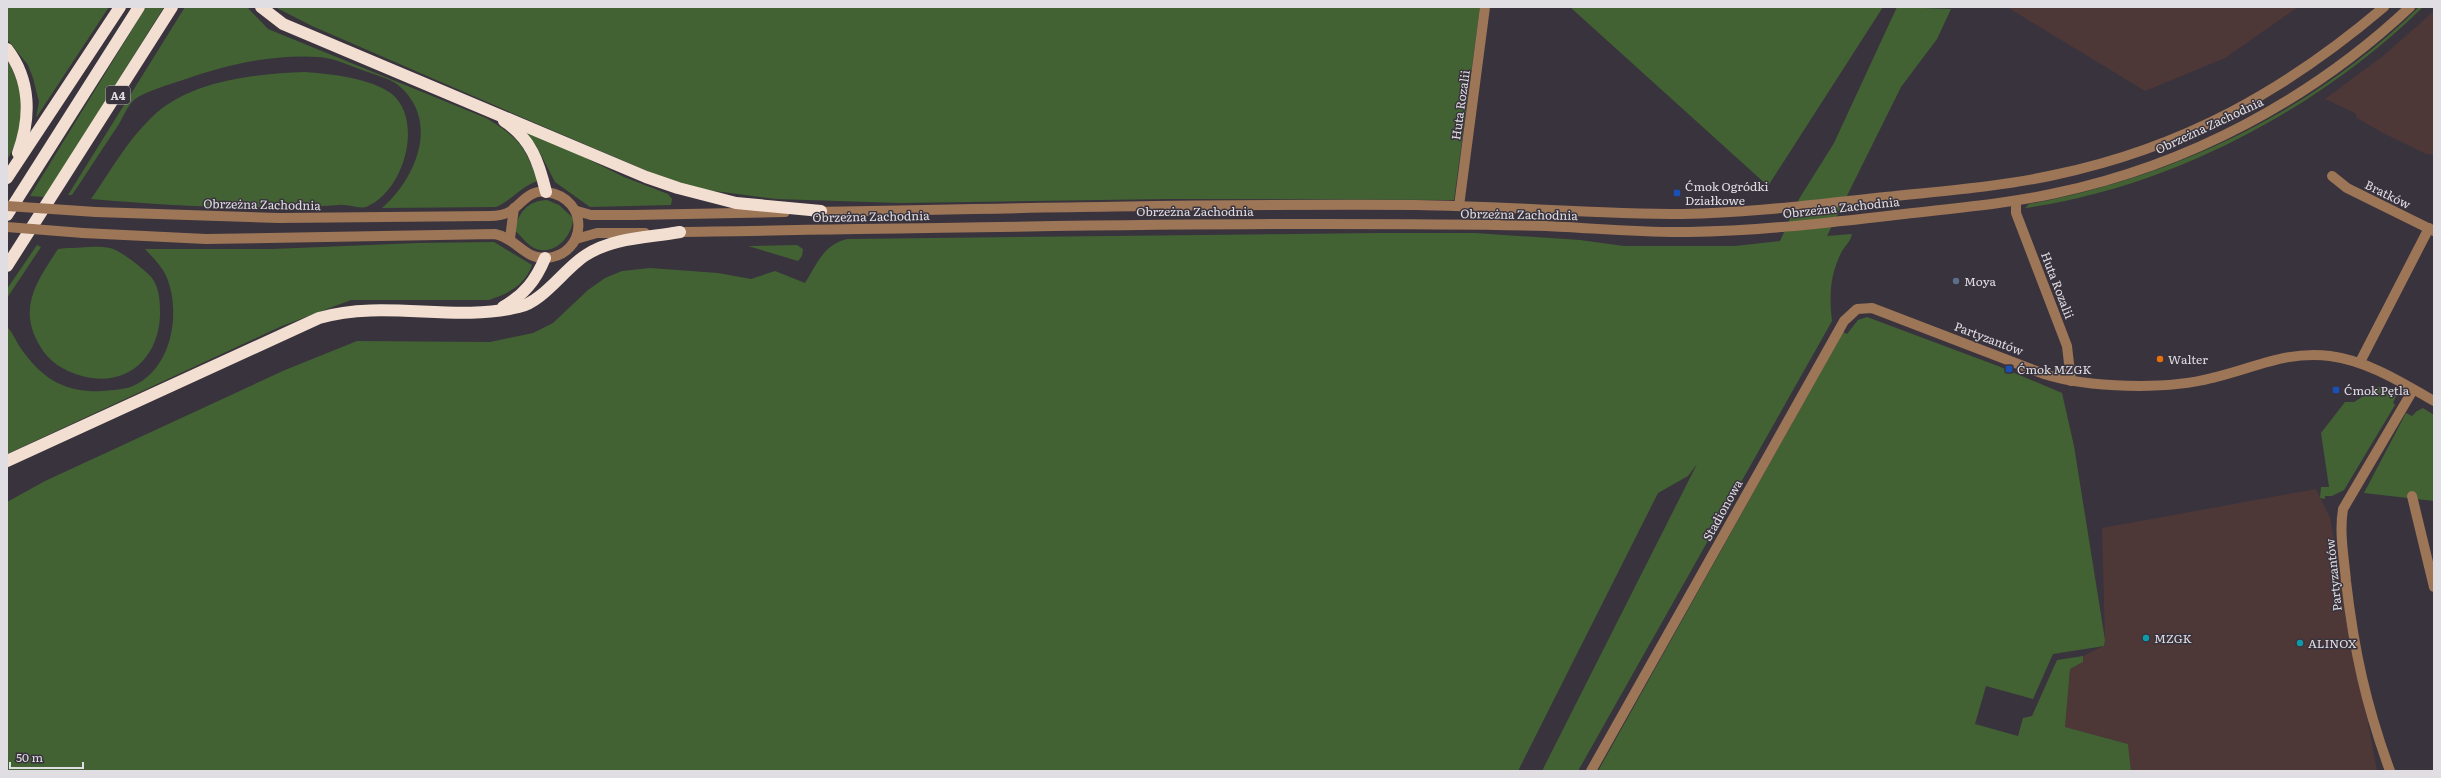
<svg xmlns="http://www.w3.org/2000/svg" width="2441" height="778" font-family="Literata,serif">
<rect width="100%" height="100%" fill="#39333d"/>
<g fill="#4d3837">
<path d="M2007 7H2298L2225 58 2145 91Z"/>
<path d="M2434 11V155L2426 154 2383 133 2357 118 2355 113 2325 99 2383 56Z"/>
<path d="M2316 489 2330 518 2377 771H2131L2128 744 2065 727 2070 669 2083 662V656L2104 646 2105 640 2102 528Z"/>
</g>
<g fill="#426233">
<path d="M7 7H109L36 118 39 102 33 78 28 65 7 39Z"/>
<path d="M146 7H164L45 197 30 196Z"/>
<path d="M185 7H247L268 29 486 118C519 138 524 145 538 181 521 186 511 201 496 207L382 208C416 179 441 120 398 85 389 78 373 74 362 70 348 65 334 58 319 57 274 54 228 64 186 79 174 83 140 93 133 101 127 107 123 117 119 124 103 148 88 171 72 195H68Z"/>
<path d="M275 7H1480L1454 200 1168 199 900 203 776 199 699 189 654 174 526 119 312 26Z"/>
<path d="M1570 7H1883L1768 186Z"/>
<path d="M1897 7 1951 9 1937 39 1901 87 1827 236 1852 234C1850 243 1845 245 1841 253 1830 275 1829 296 1832 321L1578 771H1542L1697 464 1688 476 1658 493 1518 771H7V502L45 481 285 370 357 341 490 342 533 333 553 323 588 290 605 278 622 271 650 268 718 273 751 279 775 271 805 283C817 264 823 245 847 239L1378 233H1475L1580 240 1624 246H1735L1780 241 1799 199 1834 143Z"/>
<path d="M2419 7H2423C2319 109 2170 188 2025 208L2029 204C2174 177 2313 112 2419 7Z"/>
<path d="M7 60C27 91 26 129 7 160Z"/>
<path d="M305 72C330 74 371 78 392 94 424 121 404 192 366 207 359 209 347 204 339 205 257 211 174 206 91 199 110 172 127 141 151 118 189 80 254 74 305 72Z"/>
<path d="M521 126 624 177 668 194 672 199 671 205 590 207 555 182 537 147Z"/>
<path d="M547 200 559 205 573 218C573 236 554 257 534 248 526 244 522 236 515 231 517 214 528 200 547 200Z"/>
<path d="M494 242 532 265C525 285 508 294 489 300H351L282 326 7 454V327C13 333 16 341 20 347 29 361 45 378 60 384 72 390 89 392 102 391 112 390 125 390 135 385 172 367 181 313 167 278 163 267 153 258 145 249H272L418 243Z"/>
<path d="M37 245 41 247 7 298V289Z"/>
<path d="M797 245 803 249 802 256 798 261 748 246Z"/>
<path d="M67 248C80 248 97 245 110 248 118 250 127 257 134 262 140 267 147 272 152 278 160 289 160 303 160 316 158 359 126 388 82 376 64 371 49 362 40 346 17 308 37 281 58 249Z"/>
<path d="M1867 317 1998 366 2062 393 2074 446 2105 640 2104 646 2053 654 2033 699 1986 686 1975 724 2018 736 2023 718 2032 716 2057 660 2083 656V662L2070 669 2065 727 2128 744 2131 771H1598L1843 332 1847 334 1858 320Z"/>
<path d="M2378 387H2384L2397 394 2393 403 2395 405 2344 490 2332 496H2325V499L2320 498 2321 487H2329L2321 433 2345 402H2354Z"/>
<path d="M2423 408 2434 415V501L2364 493 2406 413 2412 416 2417 411Z"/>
</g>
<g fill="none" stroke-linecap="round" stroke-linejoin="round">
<g stroke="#9d7557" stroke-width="10">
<path d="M2332 176 2347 188 2434 231"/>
<path d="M2016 201V213L2067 346 2071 381"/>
<path d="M1459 206 1485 7"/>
<path d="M577 211 591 215H633L785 212"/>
<path d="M813 212C1013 208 1214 204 1415 205 1504 206 1593 214 1683 214 1750 213 1818 204 1885 197 1941 191 1999 187 2054 175 2183 148 2285 91 2384 7"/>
<path d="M673 232C889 229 1105 224 1321 224 1396 224 1471 224 1546 226 1593 228 1642 233 1689 232 1761 231 1833 222 1904 214 1955 208 2006 204 2056 193 2188 165 2311 100 2410 7"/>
<path d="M83 233 206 239 495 234C516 238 524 259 546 258 587 255 591 199 547 192 530 189 522 203 511 211 504 215 498 216 490 216L279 218 96 212"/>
<path d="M510 238 514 208"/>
<path d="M576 239 597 233H645"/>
<path d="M2360 362 2429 228"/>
<path d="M2412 496 2434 587"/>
<path d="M1591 771 1844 321 1857 309 1872 308 2044 374C2088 388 2166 390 2212 378 2252 369 2287 350 2330 356 2368 361 2401 382 2434 401"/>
<path d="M2390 771C2366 705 2354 651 2346 581 2344 557 2339 533 2343 509L2413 390"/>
</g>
<g stroke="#f3dfd1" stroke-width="12">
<path d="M261 7 283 24 646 177 678 188 736 203 821 211"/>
<path d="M7 49C31 80 31 118 18 153"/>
<path d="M504 121C531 138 539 163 546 192"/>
<path d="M7 178 120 7"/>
<path d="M7 215 139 7"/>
<path d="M7 266 172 7"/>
<path d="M503 307C524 295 536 280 545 258"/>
<path d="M7 461 319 318C385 299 453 323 519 307 543 302 565 268 586 255 614 237 648 238 680 232"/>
</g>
<g stroke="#9d7557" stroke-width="10">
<path d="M7 206 96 212"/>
<path d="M7 227 83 233"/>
</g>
</g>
<g fill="#1a4fb4" stroke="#39333d" stroke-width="1.5">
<rect x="1673" y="189" width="8" height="8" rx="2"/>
<rect x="2005" y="365" width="8" height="8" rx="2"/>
<rect x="2332" y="386" width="8" height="8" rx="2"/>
</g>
<circle fill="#5c6f8a" stroke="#39333d" stroke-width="1.5" cx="1956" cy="281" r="4"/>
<circle fill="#e8710a" stroke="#39333d" stroke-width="1.5" cx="2160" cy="359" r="4"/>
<g fill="#0f9aa8" stroke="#39333d" stroke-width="1.5">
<circle cx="2146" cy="638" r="4"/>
<circle cx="2300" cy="643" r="4"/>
</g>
<g text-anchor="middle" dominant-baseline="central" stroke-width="3" stroke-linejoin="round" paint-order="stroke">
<rect fill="#39333d" stroke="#aeaab1" stroke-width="1" x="106" y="86" width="24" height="18" rx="3"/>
<g font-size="11" font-weight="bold" fill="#e0dde3">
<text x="118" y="95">A4</text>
</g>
<g font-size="12" fill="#e0dde3" stroke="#39333d">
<text transform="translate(1460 105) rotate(-82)">Huta Rozalii</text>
<text transform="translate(2209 125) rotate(-25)">Obrzeżna Zachodnia</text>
<text transform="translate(2388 194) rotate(26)">Bratków</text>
<text transform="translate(262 204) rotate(1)">Obrzeżna Zachodnia</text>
<text transform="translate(1841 207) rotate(-6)">Obrzeżna Zachodnia</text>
<text x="1195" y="211">Obrzeżna Zachodnia</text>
<text transform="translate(1519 214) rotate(1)">Obrzeżna Zachodnia</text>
<text transform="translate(871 216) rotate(-1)">Obrzeżna Zachodnia</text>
<text transform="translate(2058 285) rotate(69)">Huta Rozalii</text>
<text transform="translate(1989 338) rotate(21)">Partyzantów</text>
<text transform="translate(1722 510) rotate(-61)">Stadionowa</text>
<text transform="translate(2333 575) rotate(-96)">Partyzantów</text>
</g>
<g font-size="12" fill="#e0dde3" stroke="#39333d" text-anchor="start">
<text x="1685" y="186">Ćmok Ogródki<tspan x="1685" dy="14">Działkowe</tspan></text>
<text x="1964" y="281">Moya</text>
<text x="2168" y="359">Walter</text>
<text x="2017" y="369">Ćmok MZGK</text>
<text x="2344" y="390">Ćmok Pętla</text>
<text x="2154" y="638">MZGK</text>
<text x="2308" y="643">ALINOX</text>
</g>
</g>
<rect width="2441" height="778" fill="none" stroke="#e0dde3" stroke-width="16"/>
<path d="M10 762v6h73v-6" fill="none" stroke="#e0dde3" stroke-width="2"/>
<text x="16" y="762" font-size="12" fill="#e0dde3" stroke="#39333d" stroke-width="3" paint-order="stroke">50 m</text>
</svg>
